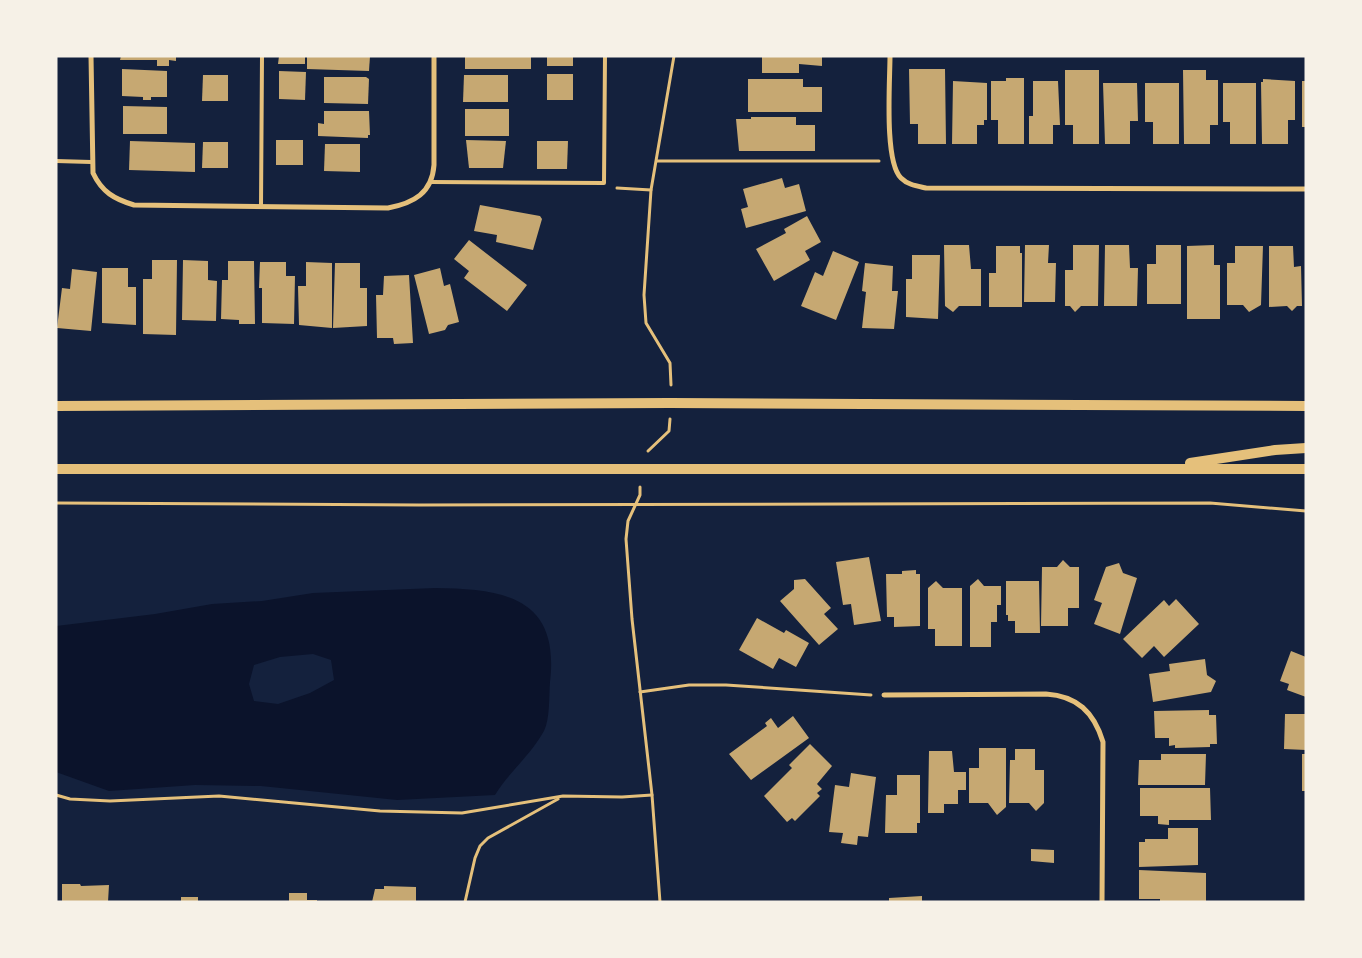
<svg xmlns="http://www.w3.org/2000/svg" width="1362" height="958" font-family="'Roboto Condensed',sans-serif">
<rect width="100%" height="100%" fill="#14213d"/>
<path fill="#0b132b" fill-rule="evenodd" d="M435 588C504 589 560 597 550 682 549 696 550 719 544 731 530 756 509 772 495 795L397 800 261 786 195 785 109 791 56 772V626L155 614 212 604 262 601 313 593ZM313 654 331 660 334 680 310 693 278 704 254 701 249 684 254 665 280 657Z"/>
<g fill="#c6a872">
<path d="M121 56H176V61L169 60V66H157V60H120Z"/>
<path d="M279 56H305V64H278Z"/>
<path d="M307 56H370L369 71 307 69Z"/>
<rect x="465" y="56" width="66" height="13"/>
<rect x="547" y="56" width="26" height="10"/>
<path d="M762 56H822V66L799 64V73H762Z"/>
<path d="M122 69 167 71V97H151V100H143V97L122 96Z"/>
<path d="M909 69H945L946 144H918V124H910Z"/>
<path d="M1065 70H1099V144H1073V125H1065Z"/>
<path d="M1183 70H1206V80H1218V125H1210V144H1184Z"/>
<path d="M279 71 306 72 305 100 279 99Z"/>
<rect x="547" y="74" width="26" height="26"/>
<path d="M203 75H228V101H202Z"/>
<path d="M464 75H508V102H463Z"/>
<path d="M324 77H366L369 79 368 104 324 103Z"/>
<path d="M1006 78H1024V144H998V120H991V81H1006Z"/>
<path d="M748 79H803V87H822V112H748Z"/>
<path d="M1263 79 1295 81V120H1288V144H1262L1261 82H1263Z"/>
<path d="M953 81 987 83V120H984V125H977V144H952Z"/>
<path d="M1033 81H1058L1060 125H1053V144H1029V116H1033Z"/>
<rect x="1302" y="81" width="4" height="46"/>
<path d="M1103 83H1137L1138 121H1130V144H1105Z"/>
<path d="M1145 83H1179V144H1153V122H1145Z"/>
<path d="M1223 83H1256V144H1230V122H1223Z"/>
<path d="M123 106 167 107V134H123Z"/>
<rect x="465" y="109" width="44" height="27"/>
<path d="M324 111H369L370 135H368V138L318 136V123L324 124Z"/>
<path d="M751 117H796V125H815V151H739L736 119H751Z"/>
<rect x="276" y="140" width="27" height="25"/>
<path d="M466 140 506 141 503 168H469Z"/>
<path d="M130 141 195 143V172L129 170Z"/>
<path d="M537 141H568L567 169H537Z"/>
<path d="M203 142H228V168H202Z"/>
<path d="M325 144H360V172L324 171Z"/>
<path d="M782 178 785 188 799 184 806 211 746 228 741 209 748 207 743 189Z"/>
<path d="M480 205 540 216 542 219 533 250 496 242 497 235 474 231Z"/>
<path d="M807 216 821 242 805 251 810 260 774 281 756 249 786 233 784 229Z"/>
<path d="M469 240 527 285 507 311 464 278 469 271 454 259Z"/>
<path d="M944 245H969L971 269H981V306H959L953 312 945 306Z"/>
<path d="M1025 245H1049L1048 263H1056L1055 302H1024Z"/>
<path d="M1073 245H1099L1098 306H1081L1075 312 1070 306H1065V270H1073Z"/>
<path d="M1105 245H1129L1130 268H1138L1137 306H1104Z"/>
<path d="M1156 245H1181V304H1147V264H1156Z"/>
<path d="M1214 245V265H1220V319H1187V246Z"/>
<path d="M996 246H1020V253H1022V307H989V273H996Z"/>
<path d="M1235 246H1263L1261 305 1249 312 1243 305H1227V263H1235Z"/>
<path d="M1269 246H1293L1294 267 1301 266 1302 306H1297L1292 311 1287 306 1269 307Z"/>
<path d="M833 251 859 262 836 320 801 306 815 272 823 276Z"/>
<path d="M912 255H940L938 319 906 317V279H912Z"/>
<path d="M152 260H177L176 335 143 334V279H152Z"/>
<path d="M183 260 208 261V280L217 281 216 321 182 320Z"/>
<path d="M228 261H254L255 324H239V320L221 319 222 280H228Z"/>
<path d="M260 262H286V276H295L294 324 262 323V288H259Z"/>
<path d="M306 262 332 263V328L299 325 298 286H306Z"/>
<path d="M335 263H360V288H367V326L333 328Z"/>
<path d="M865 263 893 266 892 291H898L894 329 862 328 866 292 862 291Z"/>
<path d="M102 268H128V287H136V325L102 323Z"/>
<path d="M440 268 444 286 450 284 459 322 448 325 445 330 429 334 414 275Z"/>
<path d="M72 269 97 272 91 331 57 328 62 288 70 289Z"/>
<path d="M409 275 413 343 394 344 393 338H377L376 295H383L384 276Z"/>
<path d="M869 557 881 621 854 625 851 604 843 605 836 562Z"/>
<path d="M1063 560 1070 567H1079V608H1068V626H1041L1042 567H1057Z"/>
<path d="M1119 563 1123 573 1137 578 1120 634 1094 624 1102 603 1094 600 1106 567Z"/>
<path d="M916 570V574H920V626L894 627V617H887L886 574H902V571Z"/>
<path d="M805 579 831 608 824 614 838 629 819 645 780 601 794 589V580Z"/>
<path d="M978 579 984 586H1001V605H997V622H991V647H970V586Z"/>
<path d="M936 581 943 588H962V646H935V629H928V588Z"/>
<path d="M1006 581H1039L1040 633H1015V621H1008V615H1006Z"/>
<path d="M1176 599 1199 624 1164 657 1154 646 1142 658 1123 639 1164 600 1169 606Z"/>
<path d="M757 618 784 633 786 630 809 643 796 667 779 658 773 669 739 650Z"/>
<path d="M1291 651 1306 657V697L1287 690 1289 684 1280 681Z"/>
<path d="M1205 659 1207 675 1216 681 1211 692 1153 702 1149 674 1170 671 1169 664Z"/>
<path d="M1209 710V715H1216L1217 744H1210V747L1175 748V745L1169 746V738H1155L1154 711Z"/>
<path d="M1285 714H1306V750L1284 749Z"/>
<path d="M793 716 809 738 751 780 729 754 767 726 765 723 771 718 778 728Z"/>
<path d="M810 744 832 766 817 784 822 789 817 793 820 796 795 821 792 818 787 822 764 796 792 768 789 765Z"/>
<path d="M979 748H1006V807L997 815 988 803H969V768H979Z"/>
<path d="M1015 749H1035V770H1044V803L1036 811 1029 803H1009L1010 760H1015Z"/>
<path d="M929 751H952L954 772H966V790H958V804H944V813H928Z"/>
<path d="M1161 754H1206L1205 785H1138L1139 760H1161Z"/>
<rect x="1302" y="754" width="4" height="37"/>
<path d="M851 773 876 777 868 837 858 836 857 845 841 843 843 833 829 832 835 785 849 787Z"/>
<path d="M897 775H920V823H917V833H885L886 795H897Z"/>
<path d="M1140 788H1210L1211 820H1169V825L1158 824V816H1140Z"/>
<path d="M1168 828H1198V865L1139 867V842H1145V839H1168Z"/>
<path d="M1031 849 1054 850V863L1031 861Z"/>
<path d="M1139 870 1206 873V902H1160V899H1139Z"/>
<path d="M62 884H80L81 886 109 885 108 902H62Z"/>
<path d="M384 886 416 887V902H372L375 889H384Z"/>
<path d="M289 893H307V900H317V902H289Z"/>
<path d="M922 896V902H889V898Z"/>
<rect x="181" y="897" width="17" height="5"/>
</g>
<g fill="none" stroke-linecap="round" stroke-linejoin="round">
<g stroke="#e5c07b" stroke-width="3">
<path d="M657 161H879"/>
<path d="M617 188 651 190"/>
<path d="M671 385 670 363 646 323 644 295 651 190 674 56"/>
<path d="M648 451 669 431 670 419"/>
<path d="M640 487V495L628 521 626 539 632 619 652 795 660 902"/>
<path d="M56 503 419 505 1210 503 1306 511"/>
<path d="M640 692 689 685H726L871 695"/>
<path d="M56 795 70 799 110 801 219 796 380 811 462 813 563 796 622 797 652 795"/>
<path d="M465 902 475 858 480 846 488 838 558 799"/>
</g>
<g stroke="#e5c07b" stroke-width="4">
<path d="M56 161 91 162"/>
<path d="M431 182 604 183 605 56"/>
<path d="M261 206 262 56"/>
</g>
<g stroke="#e5c07b" stroke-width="5">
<path d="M91 56 93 173C102 192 114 199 134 205L388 208C414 203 432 193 434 165V56"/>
<path d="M890 56C890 81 884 162 901 178 908 185 917 186 926 188L1306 189"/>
<path d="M884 695 1046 694C1077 696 1094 712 1103 742L1102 902"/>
</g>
<g stroke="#e5c07b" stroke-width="10">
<path d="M56 406 670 403 1306 406"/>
<path d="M1190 463 1275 450 1306 448"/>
<path d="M56 469H1306"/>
</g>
</g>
<rect width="1362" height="958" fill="none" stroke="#f6f1e7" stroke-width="115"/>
</svg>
